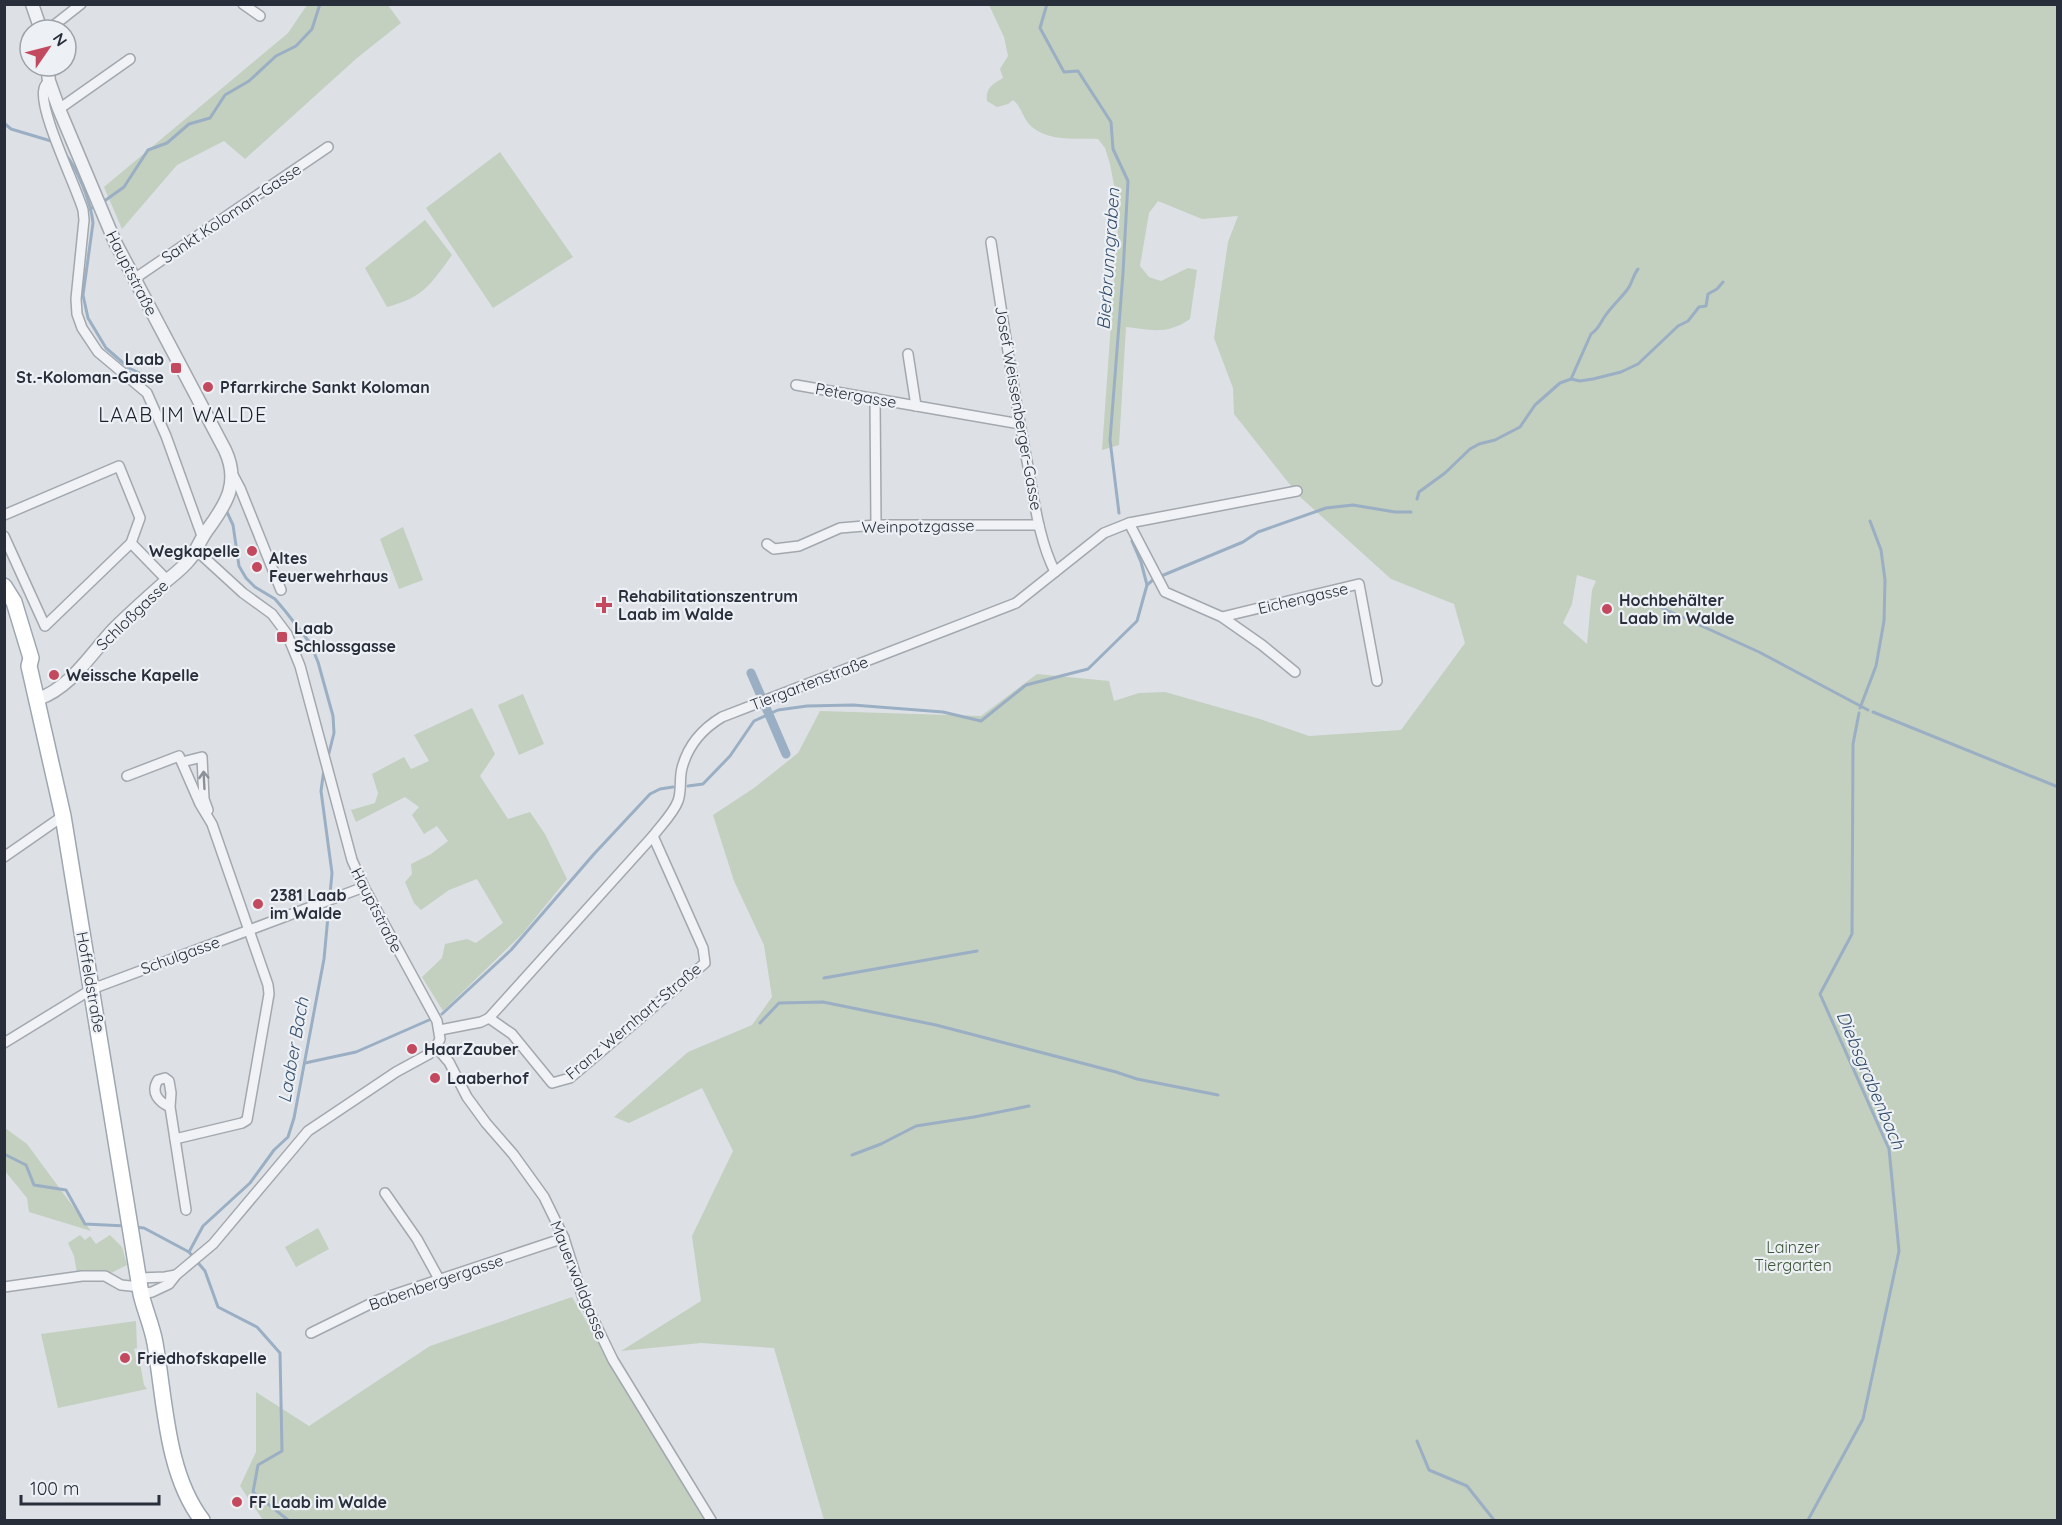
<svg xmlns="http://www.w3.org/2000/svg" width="2062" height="1525" font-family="Quicksand,sans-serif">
<rect width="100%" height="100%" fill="#dde1e6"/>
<g fill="#c3cfbf" fill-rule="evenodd">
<path d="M307 5H388L401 23 357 58 245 159 224 141 177 165 122 229 104 187 288 33Z"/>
<path d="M989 5H2057V1520H824L774 1348 701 1343 621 1351 701 1301 692 1236 733 1151 702 1088 629 1123 614 1117 688 1052 752 1025 772 997 764 945 734 881 713 815 754 788 798 753 820 711 981 716 1037 674 1109 681 1114 701 1139 693 1165 692 1260 719 1309 736 1401 730 1465 643 1454 604 1391 579 1299 496 1234 414 1233 388 1214 338 1228 242 1238 216 1202 219 1158 201 1149 213 1140 266 1149 277 1161 281 1188 268 1197 270 1190 319C1167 335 1152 330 1126 327L1119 445 1102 450 1119 211 1110 164 1105 148 1098 139C1077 138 1050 142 1032 127 1023 120 1022 107 1013 100L1008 104 997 107 987 101C985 88 993 84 1003 78L1000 69 1008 56 1004 37ZM1577 575 1596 581 1592 590 1587 644 1563 623 1572 604Z"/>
<path d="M500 152 573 257 493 308 426 208Z"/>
<path d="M425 220 452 255C431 284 423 298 387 307L365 268Z"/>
<path d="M403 527 423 580 399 589 380 539Z"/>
<path d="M523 694 544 744 519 755 498 705Z"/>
<path d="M472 708 495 754 480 776 508 819 530 812 545 834 567 879 523 933 443 1011 422 977 442 958 445 944 467 939 476 943 503 923 477 879 449 890 421 910 414 903 405 882 412 874 411 864 431 854 448 841 437 826 424 834 412 815 419 807 405 797 356 822 351 810 375 803 378 793 372 774 404 757 411 769 429 761 414 735Z"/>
<path d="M5 1128 27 1144 91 1231 29 1212 27 1198 5 1171Z"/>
<path d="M318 1228 329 1249 296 1267 285 1247Z"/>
<path d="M80 1235 85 1240 90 1236 96 1244 110 1235 122 1247 127 1265 109 1274 77 1273 74 1256 68 1243Z"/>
<path d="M572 1297 704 1520H263L240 1486 256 1452V1392L309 1426 430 1346Z"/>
<path d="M136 1321 137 1348 134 1349 137 1363H140L144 1385 147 1389 58 1408 41 1334Z"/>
</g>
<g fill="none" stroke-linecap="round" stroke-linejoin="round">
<g stroke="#9bafc4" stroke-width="3">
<path d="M1047 4 1040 28 1064 72 1078 71 1111 122 1113 149 1128 181 1123 273 1110 440 1119 513"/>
<path d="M4 123 11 129 51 141"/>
<path d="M65 154C78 169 91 203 93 223L83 295 88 318 106 348 129 368 154 380"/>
<path d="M103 202 124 187 148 150 167 143 189 124 210 118 225 95 249 81 276 56 296 46 312 29 320 4"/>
<path d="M90 209 97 205"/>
<path d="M1571 379 1591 334C1599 329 1600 323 1605 316 1612 306 1620 299 1627 290 1632 284 1633 275 1638 269"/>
<path d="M1417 499 1419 492 1445 473 1470 449 1479 444 1495 440 1520 427 1535 405 1560 383 1571 379 1580 381 1593 379 1621 372 1638 364 1678 326 1688 321 1699 307 1706 306 1708 294 1717 289 1723 282"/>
<path d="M227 512 233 525 239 566 246 578 255 587 275 599 286 612 310 643 318 662 333 716 334 733 328 757"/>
<path d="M1147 585 1154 579 1243 542 1258 532 1326 508 1353 505 1395 512H1411"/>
<path d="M1649 602 1759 652 1868 710"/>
<path d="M1860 708 1876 666 1884 621 1885 580 1881 550 1870 521"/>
<path d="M1873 712 2058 787"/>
<path d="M688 786 703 784 730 756 754 721 778 710 807 706 853 705 943 712 981 721 1026 685 1088 669 1137 621 1147 585 1141 562 1132 541"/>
<path d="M824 978 977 951"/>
<path d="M442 1014 511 950 594 854 650 794 660 789 673 787"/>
<path d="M760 1023 779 1003 823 1002 936 1025 1116 1072 1137 1079 1218 1095"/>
<path d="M305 1063 356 1052 429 1020"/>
<path d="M4 1154 26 1165 34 1185 66 1190 85 1224 126 1226"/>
<path d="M852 1155 881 1144 916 1126 974 1117 1029 1106"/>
<path d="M135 1227 144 1228 189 1252"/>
<path d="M1417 1441 1429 1470 1467 1486 1494 1520"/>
<path d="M288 1520 253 1492 258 1465 282 1451 280 1353 257 1327 218 1307 205 1271 189 1252 203 1226 250 1183 274 1150 288 1137 294 1118 324 959 332 873 321 791 324 769"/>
<path d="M1808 1520 1863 1419 1899 1251 1889 1149 1820 994 1852 934 1853 744 1859 713"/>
</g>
<path stroke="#9bafc4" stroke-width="9" d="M751 673 786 754"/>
<defs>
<g id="minor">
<path d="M243 4 260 16"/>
<path d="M48 30 81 4"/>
<path d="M49 81C47 83 44 86 44 89 38 109 76 186 83 210L84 220 76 299 77 314 82 328 98 352 147 393 166 436 202 536"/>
<path d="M59 109 130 59"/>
<path d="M991 242C1002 315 1013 388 1027 461 1034 498 1038 538 1055 572"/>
<path d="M134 279 328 147"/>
<path d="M908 354 916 406"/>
<path d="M796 385 1020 424"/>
<path d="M875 398 876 525"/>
<path d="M232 473 240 488 281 590"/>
<path d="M4 515 119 466 140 518 131 543 45 626 4 536"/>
<path d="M1129 523 1165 592 1222 617 1262 645 1295 672"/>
<path d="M131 543 167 580"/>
<path d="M767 544 774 549 799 546 840 528 876 525H1039"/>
<path d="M1222 617 1359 584 1377 681"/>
<path d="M182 762 202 757 204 799 208 810"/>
<path d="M127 776 179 756 200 804 212 824 268 985 269 994 247 1120 242 1123 175 1139 170 1107 171 1093 169 1081 165 1078 158 1080C150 1093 159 1102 170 1107"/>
<path d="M4 857 63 816"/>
<path d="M489 1018 512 1034 552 1083 570 1078 705 963 703 948 653 836"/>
<path d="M440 1030 481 1022 489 1018 653 836C661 825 673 814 678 801 682 790 679 779 682 768 688 745 702 729 722 717L1016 603 1104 533 1129 523 1297 491"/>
<path d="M4 1043 92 989 364 887"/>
<path d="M436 1047 449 1062 467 1097 486 1123 513 1154 544 1197 564 1238 583 1298 613 1360 711 1520"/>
<path d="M175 1139 186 1210"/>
<path d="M385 1193 417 1239 439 1279"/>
<path d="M139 1278 165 1277 176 1275"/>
<path d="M4 1287 82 1276H105L121 1285 140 1287"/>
<path d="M141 1294 152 1292 169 1284 176 1275 213 1244 308 1131 396 1072 429 1054 436 1047 440 1039 437 1021 364 887 352 860 300 666 287 634 272 614 243 593 196 550"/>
<path d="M311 1333 378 1300 564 1238"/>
</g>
<g id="tertiary">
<path d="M32 4 41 30"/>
<path d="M38 699C72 687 91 653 115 628 131 612 148 597 165 582 173 575 182 569 189 560 197 551 200 539 208 529 227 503 240 482 225 450L115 242 59 109 49 81 47 66"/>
</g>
<path id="primary" d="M4 586 14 602 31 658 29 666 63 816 141 1294C145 1311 152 1326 155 1343 165 1400 166 1473 202 1520"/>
</defs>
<use href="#minor" stroke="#a3a8af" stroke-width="12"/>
<use href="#tertiary" stroke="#a3a8af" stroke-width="15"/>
<use href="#primary" stroke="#9ea6b1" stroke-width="18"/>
<use href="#minor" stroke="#f0f2f5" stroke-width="9"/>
<use href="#tertiary" stroke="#f0f2f5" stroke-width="12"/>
<use href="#primary" stroke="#fff" stroke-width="15"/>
</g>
<defs><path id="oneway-shaft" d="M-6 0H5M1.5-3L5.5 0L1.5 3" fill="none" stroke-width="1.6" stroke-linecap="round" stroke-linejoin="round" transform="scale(1.5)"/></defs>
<use stroke="#8c9098" href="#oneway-shaft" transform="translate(204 780) rotate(-93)"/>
<g fill="#c34a5e" stroke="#edf0f4" stroke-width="2">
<rect x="170" y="362" width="12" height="12" rx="3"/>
<circle cx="208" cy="387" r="6"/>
<circle cx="252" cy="551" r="6"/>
<circle cx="257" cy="567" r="6"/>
<path d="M601 596h6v6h6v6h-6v6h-6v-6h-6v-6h6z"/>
<circle cx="1607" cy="609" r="6"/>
<rect x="276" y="631" width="12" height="12" rx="3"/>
<circle cx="54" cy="675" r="6"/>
<circle cx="258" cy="904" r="6"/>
<circle cx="412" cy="1049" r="6"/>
<circle cx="435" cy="1078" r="6"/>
<circle cx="125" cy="1358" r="6"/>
<circle cx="237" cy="1502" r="6"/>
</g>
<g text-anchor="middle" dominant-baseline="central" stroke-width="4.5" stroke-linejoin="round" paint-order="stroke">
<g font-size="16" fill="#282f3b" stroke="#edf0f4">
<text transform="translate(231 213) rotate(-34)">Sankt Koloman-Gasse</text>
<text transform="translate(132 273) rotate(63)">Hauptstraße</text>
<text transform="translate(856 395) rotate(10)">Petergasse</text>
<text transform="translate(1019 408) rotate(80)">Josef Weissenberger-Gasse</text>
<text transform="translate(918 526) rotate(-1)">Weinpotzgasse</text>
<text transform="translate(1303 598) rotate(-13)">Eichengasse</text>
<text transform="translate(132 615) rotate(-44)">Schloßgasse</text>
<text transform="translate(809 683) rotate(-21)">Tiergartenstraße</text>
<text transform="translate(377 910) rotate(63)">Hauptstraße</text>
<text transform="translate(180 955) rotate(-20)">Schulgasse</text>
<text transform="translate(91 982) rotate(80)">Hoffeldstraße</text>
<text transform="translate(633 1021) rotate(-40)">Franz Wernhart-Straße</text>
<text transform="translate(579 1280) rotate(68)">Mauerwaldgasse</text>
<text transform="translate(436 1282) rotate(-19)">Babenbergergasse</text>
</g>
<g font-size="16" font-weight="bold" fill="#282f3b" stroke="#edf0f4" text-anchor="start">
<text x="164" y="359" text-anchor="end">Laab<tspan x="164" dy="18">St.-Koloman-Gasse</tspan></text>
<text x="220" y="387">Pfarrkirche Sankt Koloman</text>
<text x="240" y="551" text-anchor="end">Wegkapelle</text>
<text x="269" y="558">Altes<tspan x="269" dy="18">Feuerwehrhaus</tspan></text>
<text x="618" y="596">Rehabilitationszentrum<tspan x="618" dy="18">Laab im Walde</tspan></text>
<text x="1619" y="600">Hochbehälter<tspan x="1619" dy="18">Laab im Walde</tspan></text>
<text x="294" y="628">Laab<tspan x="294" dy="18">Schlossgasse</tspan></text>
<text x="66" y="675">Weissche Kapelle</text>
<text x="270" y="895">2381 Laab<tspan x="270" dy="18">im Walde</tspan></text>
<text x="424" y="1049">HaarZauber</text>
<text x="447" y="1078">Laaberhof</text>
<text x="137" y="1358">Friedhofskapelle</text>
<text x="249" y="1502">FF Laab im Walde</text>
</g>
<g font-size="16" fill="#3d5636" stroke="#edf0f4">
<text x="1793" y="1247">Lainzer<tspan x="1793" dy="18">Tiergarten</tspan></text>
</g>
<g font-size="18" font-style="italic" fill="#354f6c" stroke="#edf0f4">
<text transform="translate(1108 259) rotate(-86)">Bierbrunngraben</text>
<text transform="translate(293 1050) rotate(-80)">Laaber Bach</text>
<text transform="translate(1871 1080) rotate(67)">Diebsgrabenbach</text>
</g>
<g font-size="20" letter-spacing="1.5" fill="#1a212c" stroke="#edf0f4">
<text x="183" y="414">LAAB IM WALDE</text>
</g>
</g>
<rect width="2062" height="1525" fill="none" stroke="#282f3b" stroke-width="12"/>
<g transform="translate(48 48) rotate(55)"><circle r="28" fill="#edf0f4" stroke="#9ea3aa" stroke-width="1.5"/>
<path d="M0-4.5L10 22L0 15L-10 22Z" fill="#c34a5e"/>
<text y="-9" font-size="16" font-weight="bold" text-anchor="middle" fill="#282f3b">N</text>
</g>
<path d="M21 1495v9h138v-9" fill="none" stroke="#282f3b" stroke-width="3"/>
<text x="30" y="1495" font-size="18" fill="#282f3b" stroke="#edf0f4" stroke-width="4.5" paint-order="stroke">100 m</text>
</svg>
